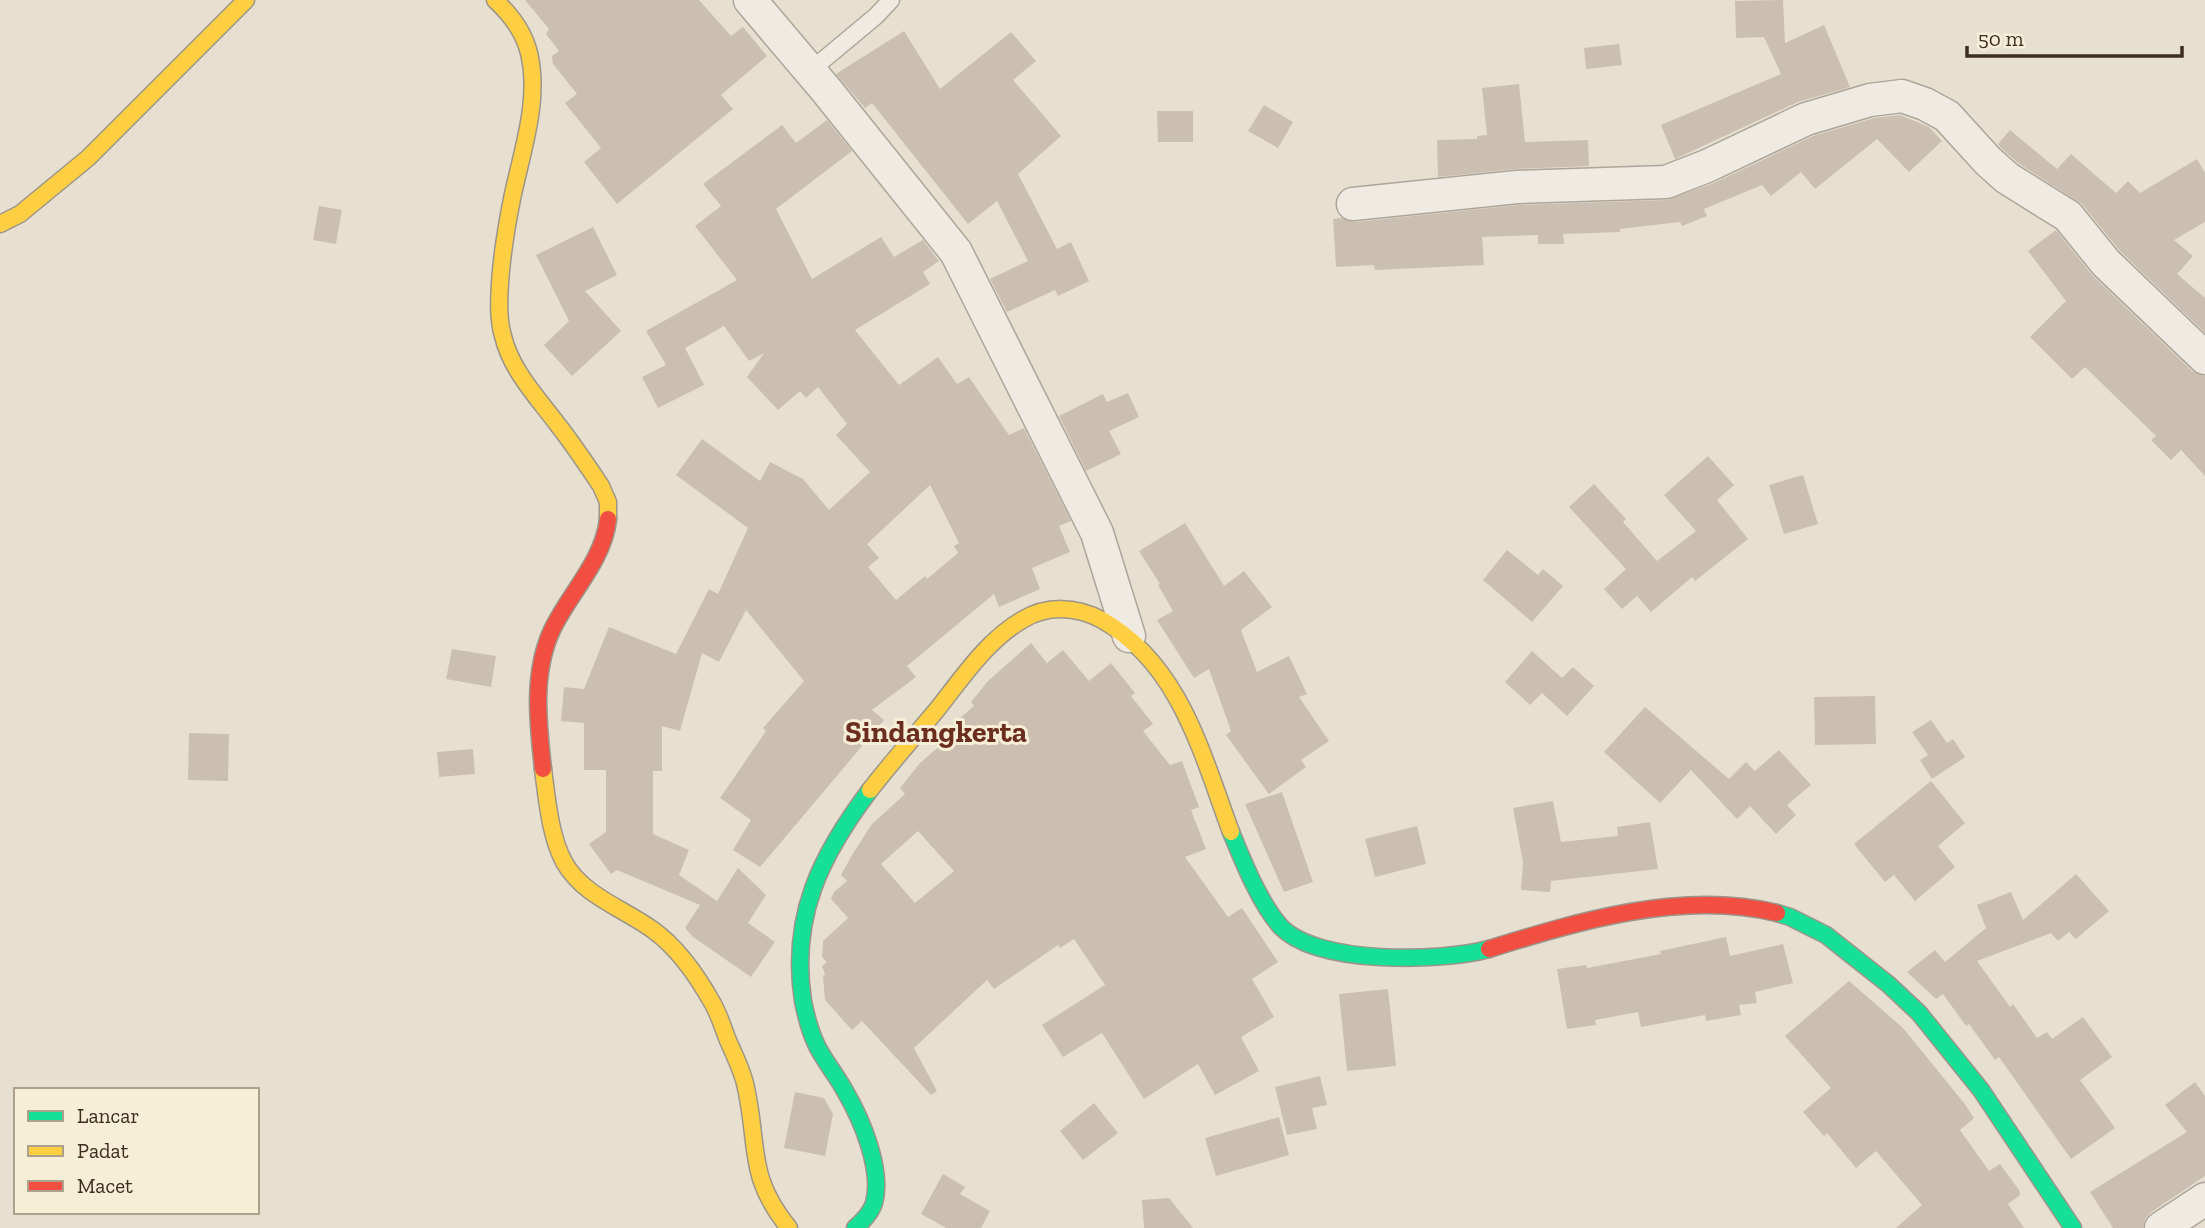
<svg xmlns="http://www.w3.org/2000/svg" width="2205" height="1228" font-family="'Zilla Slab',serif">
<rect width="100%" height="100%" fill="#e7e0d1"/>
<g fill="#cbbfb2" fill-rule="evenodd">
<path d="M525 0H699L731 36 743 27 767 56 721 95 733 109 617 204 584 162 601 148 565 103 577 94 553 64 552 56 559 51 546 34 549 29Z"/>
<path d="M1783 0 1785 43 1824 25 1850 87 1798 102 1675 159 1661 125 1781 74 1764 37 1736 38 1735 1Z"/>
<path d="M904 31 940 89 1011 32 1036 61 1013 80 1061 136 1018 174 1057 249 1071 242 1089 281 1058 296 1055 290 1007 312 990 279 1028 261 997 201 968 224 872 103 865 108 836 74Z"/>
<path d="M1619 44 1622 65 1586 69 1584 48Z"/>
<path d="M1519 84 1525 142 1588 140 1589 166 1515 169 1438 177 1437 140 1477 139V136L1487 135 1482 88Z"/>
<path d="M1264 105 1293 122 1278 148 1248 131Z"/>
<path d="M1157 111H1193V142H1158Z"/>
<path d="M1900 115 1929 127 1942 141 1909 172 1877 139 1815 189 1801 172 1771 196 1762 185 1704 209 1707 216 1682 226 1680 222 1620 229V232L1563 234 1564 244H1538V235L1482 237 1484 265 1375 270 1374 265 1336 267 1333 219 1342 218 1355 222 1518 205 1667 200 1714 183 1813 136 1874 118Z"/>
<path d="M827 120 852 151 776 209 812 279 881 237 894 257 923 240 939 261 923 272 930 284 855 330 899 385 938 357 957 384 969 377 1009 435 1024 428 1071 521 1059 526 1070 552 1032 568 1040 589 999 607 994 594 907 666 916 677 872 710 884 720 760 867 733 850 751 820 720 798 766 731 763 728 804 681 746 610 719 662 702 653 680 731 662 726V771H653V834L689 850 679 875 717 901 738 868 766 895 748 923 775 942 751 977 693 937 685 928 700 905 617 870 611 874 589 844 606 832V770H584V723L561 721 564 687 584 689 609 627 676 654 709 589 718 594 748 528 676 475 702 439 760 481 770 462 803 479 829 510 870 472 836 435 847 424 818 387 806 398 800 391 778 410 747 377 764 353 749 361 724 326 685 348 704 385 658 408 642 377 666 365 646 331 737 280 695 226 721 206 703 184 782 125 796 143ZM930 485 959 543 954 546 958 553 927 579 925 576 896 600 868 567 879 558 867 544Z"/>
<path d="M2010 130 2057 169 2071 154 2116 193 2128 181 2140 193 2197 159 2205 173V222L2174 240 2193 256 2177 274 2205 298V333L2120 251 2082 204 2018 163 2001 148 1998 144Z"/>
<path d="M319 206 342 210 336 244 313 240Z"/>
<path d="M593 227 617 275 585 291 621 331 572 376 544 345 569 321 536 255Z"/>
<path d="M2056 230 2093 276 2192 371 2205 376V476L2181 450 2171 460 2151 440 2156 436 2085 367 2072 379 2030 337 2066 301 2028 251Z"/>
<path d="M1128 393 1139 417 1109 431 1121 454 1086 471 1059 416 1103 394 1107 402Z"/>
<path d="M1708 456 1734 485 1717 500 1748 539 1695 581 1692 577 1651 612 1637 596 1622 609 1604 589 1626 569 1569 507 1594 484 1626 519 1623 522 1657 561 1696 531 1664 495Z"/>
<path d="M1803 475 1818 524 1784 534 1769 485Z"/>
<path d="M1185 523 1224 586 1244 571 1272 607 1241 630 1257 672 1289 656 1307 694 1299 697 1329 741 1301 760 1306 767 1269 794 1226 735 1231 731 1209 669 1194 678 1157 620 1173 611 1158 585 1160 584 1139 551Z"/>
<path d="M1507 550 1538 575 1543 569 1563 586 1532 622 1483 580Z"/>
<path d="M1031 643 1047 663 1063 650 1089 681 1111 663 1135 693 1131 696 1153 724 1143 731 1170 765 1182 761 1199 807 1191 810 1206 849 1185 857 1228 917 1242 908 1278 962 1252 979 1274 1017 1241 1037 1259 1071 1215 1095 1198 1064 1144 1099 1102 1033 1063 1057 1042 1025 1105 985 1074 939 1060 948 1058 945 994 989 987 980 914 1048 937 1091 931 1095 862 1021 852 1030 825 1000 823 977 825 974 822 966 827 962 822 957 823 941 848 918 831 899 834 892 847 881 841 875 852 855 872 824 905 794 900 788 920 763 957 731 952 725 974 706 971 702 988 681ZM918 831 954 871 915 903 881 864Z"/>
<path d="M452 649 496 656 491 687 446 679Z"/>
<path d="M1532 651 1562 678 1573 667 1594 686 1567 716 1542 693 1530 705 1505 682Z"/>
<path d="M1875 696 1876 744 1815 745 1814 697Z"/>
<path d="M1645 707 1729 779 1746 762 1755 771 1779 750 1811 785 1787 805 1796 815 1776 834 1750 806 1737 819 1691 770 1660 803 1604 752Z"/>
<path d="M1931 720 1947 743 1953 739 1965 757 1932 779 1920 760 1928 755 1912 732Z"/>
<path d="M189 733 229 734 228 781 188 780Z"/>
<path d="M473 749 475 774 439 777 437 752Z"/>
<path d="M1931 781 1965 823 1938 846 1955 867 1915 901 1894 875 1885 882 1854 844Z"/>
<path d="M1282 792 1313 882 1284 892 1245 804Z"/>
<path d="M1553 801 1561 842 1618 836 1617 827 1650 822 1658 869 1551 881 1550 892 1521 890 1523 862 1513 808Z"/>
<path d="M1417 826 1426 864 1375 877 1365 839Z"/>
<path d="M2076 874 2109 911 2076 939 2069 932 2058 941 2051 933 1977 961 2010 1007 2013 1004 2037 1038 2047 1032 2052 1039 2083 1017 2112 1057 2080 1080 2115 1128 2071 1159 1999 1057 1995 1060 1969 1024 1966 1026 1943 994 1936 999 1907 972 1935 950 1945 962 1986 928 1977 905 2011 892 2023 920Z"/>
<path d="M1726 937 1730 956 1783 944 1793 983 1755 992 1757 1003 1739 1005 1741 1015 1706 1021 1705 1015 1641 1027 1638 1012 1595 1020 1596 1025 1567 1029 1557 969 1586 965 1587 968 1661 954 1660 951Z"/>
<path d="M1849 981 1903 1028 1964 1103 1974 1118 1960 1130 1989 1171 2000 1164 2019 1190 2020 1195 2008 1204 2024 1228H1896L1922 1205 1876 1151 1856 1168 1827 1133 1824 1136 1803 1112 1831 1088 1785 1036Z"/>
<path d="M1388 989 1396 1066 1347 1071 1339 994Z"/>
<path d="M1320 1076 1327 1105 1312 1108 1317 1129 1287 1135 1275 1087Z"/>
<path d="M2195 1082 2205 1096V1176L2150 1213 2145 1219 2143 1228H2113L2090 1192 2187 1132 2165 1105Z"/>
<path d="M795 1092 824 1098 833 1114 825 1156 784 1148Z"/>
<path d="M1094 1103 1118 1133 1083 1160 1060 1131Z"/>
<path d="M1279 1117 1289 1155 1216 1176 1205 1138Z"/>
<path d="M943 1174 965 1187 960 1194 990 1211 981 1228H946L921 1214Z"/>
<path d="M1169 1198 1193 1228H1144L1142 1200Z"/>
</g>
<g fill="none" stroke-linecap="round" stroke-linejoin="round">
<defs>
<path id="lane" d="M810 71 876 16 891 0"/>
<g id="street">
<path d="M750 0 827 91 956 252 1097 533 1129 636"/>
<path d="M1353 204 1517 187 1666 182 1707 166 1806 119 1870 100 1902 96 1925 104 1947 116 1988 161 2007 178 2068 216 2106 263 2205 358"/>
<path d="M2161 1228 2205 1199"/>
</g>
<g id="fast">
<path d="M1231 832C1243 861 1260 904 1281 927 1318 965 1441 962 1489 949"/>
<path d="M1777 913 1790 917 1826 935 1888 984 1919 1013 1981 1090 2073 1228"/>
<path d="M855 1228C863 1221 871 1213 874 1203 883 1170 862 1120 845 1091 837 1076 825 1062 817 1046 810 1032 806 1016 803 1001 790 916 821 855 870 790"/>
</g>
<g id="slow">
<path d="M495 0C510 14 524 32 529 53 540 99 523 148 513 194 507 223 502 253 500 283 499 300 498 319 503 336 511 370 537 397 558 425 573 444 587 465 601 486L608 502V519"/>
<path d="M0 224 20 214 88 158 246 0"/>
<path d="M543 769C547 799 550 836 564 862 583 896 623 908 653 930 678 948 698 977 713 1004 719 1015 723 1027 727 1038 734 1055 743 1071 746 1088 759 1147 747 1177 789 1228"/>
<path d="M870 790C891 763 913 738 935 712 961 680 985 642 1022 620 1047 605 1076 606 1102 620 1180 664 1202 754 1231 832"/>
</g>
<g id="jam">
<path d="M543 769C538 723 532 673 552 630 569 594 604 560 608 519"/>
<path d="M1489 949C1579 921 1682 890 1777 913"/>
</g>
</defs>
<use href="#lane" stroke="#ada599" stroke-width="19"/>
<use href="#street" stroke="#ada599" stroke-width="35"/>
<use href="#fast" stroke="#9c958a" stroke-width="19"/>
<use href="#slow" stroke="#9c958a" stroke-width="19"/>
<use href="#jam" stroke="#9c958a" stroke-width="19"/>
<use href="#lane" stroke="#efebe3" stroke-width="16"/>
<use href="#street" stroke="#efebe3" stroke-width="32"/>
<use href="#fast" stroke="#16e098" stroke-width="16"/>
<use href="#slow" stroke="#ffcf43" stroke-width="16"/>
<use href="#jam" stroke="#f24e42" stroke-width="16"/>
</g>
<g text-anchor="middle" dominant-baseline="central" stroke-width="6" stroke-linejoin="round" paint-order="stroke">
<g font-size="30" font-weight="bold" fill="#6b2e1e" stroke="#f7eed8">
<text x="936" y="732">Sindangkerta</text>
</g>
</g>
<rect x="14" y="1088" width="245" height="126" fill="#f7eed8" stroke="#ada18e" stroke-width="2"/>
<rect x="28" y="1111" width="35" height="10" fill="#16e098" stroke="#ada18e" stroke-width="2"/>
<text x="77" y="1123" font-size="21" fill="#3d2e20">Lancar</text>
<rect x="28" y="1146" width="35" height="10" fill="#ffcf43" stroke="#ada18e" stroke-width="2"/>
<text x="77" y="1158" font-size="21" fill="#3d2e20">Padat</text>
<rect x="28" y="1181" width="35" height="10" fill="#f24e42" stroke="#ada18e" stroke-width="2"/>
<text x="77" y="1193" font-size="21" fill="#3d2e20">Macet</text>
<path d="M1967 46v10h215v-10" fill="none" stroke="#3d2e20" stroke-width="3.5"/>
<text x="1978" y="46" font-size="21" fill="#3d2e20" stroke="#f7eed8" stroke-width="5" paint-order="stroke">50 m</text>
</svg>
